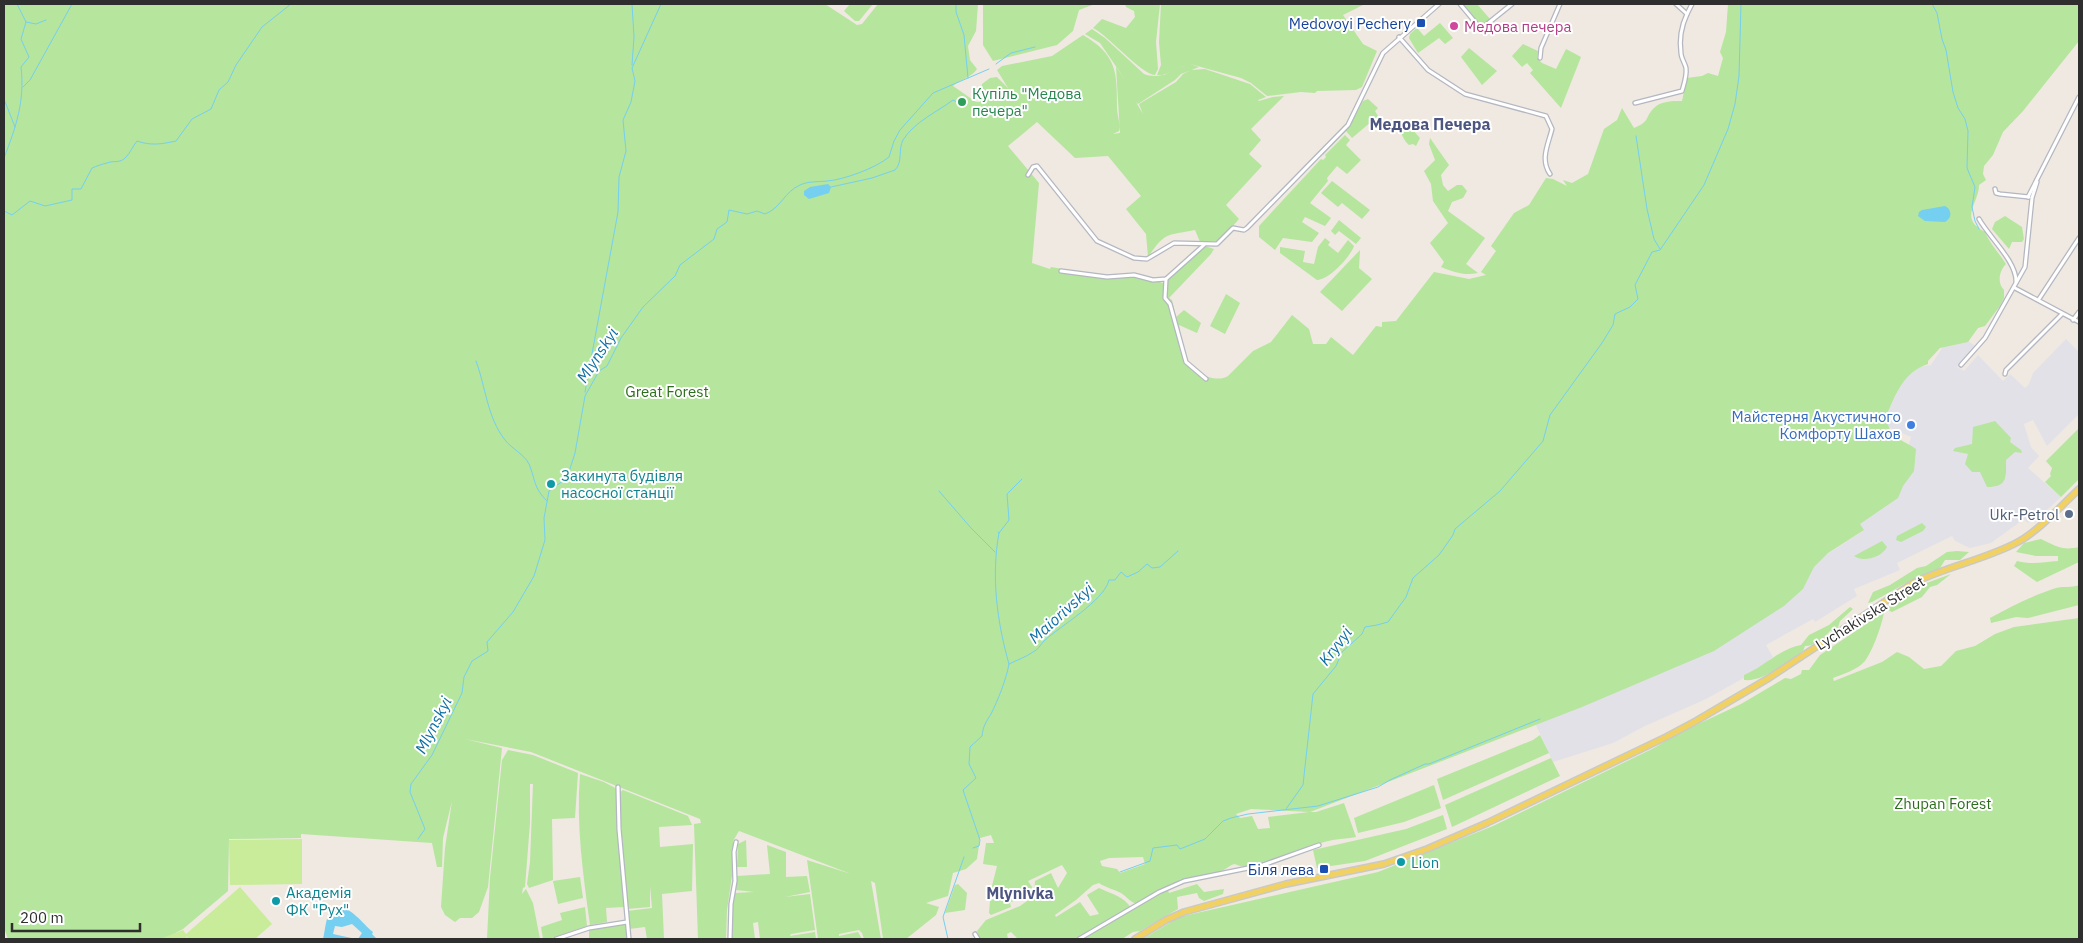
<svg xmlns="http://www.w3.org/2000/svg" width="2083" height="943" font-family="'IBM Plex Sans',sans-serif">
<rect width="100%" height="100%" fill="#efe9e1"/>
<path fill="#e3e1e8" d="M2066 339 2079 352V414L2047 446 2033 420 2024 424 2031 447 2039 456 2028 468 2061 497 2047 510 2028 523 2024 519 1991 543 1970 548 1955 541 1952 536 1897 563 1900 570 1854 589 1857 596 1815 622 1813 619 1766 645 1773 657 1751 674 1706 699 1645 726 1613 743 1553 762 1535 723 1679 666 1729 639 1824 556 1863 531 1858 521 1898 482 1911 437 1886 426 1888 419 1887 414 1903 380 1920 367 1931 365 1942 348 1952 341 1967 340 1975 346 1957 367 1964 371 1978 355 2003 381 2010 374 2025 388 2029 384 2033 373Z"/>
<g fill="#b6e59e" fill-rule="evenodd">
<path d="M4 4H825L857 25 862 24 878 4H978L976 31 968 46 970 60 977 69C972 77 961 79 953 86L976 102H980L982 84 990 78 997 77 1008 88 997 70 1002 66 1052 56 1083 35C1117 55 1117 72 1117 108 1117 116 1121 124 1119 131L1113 134 1120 133 1116 67 1126 81 1100 43 1085 34 1092 29 1105 38 1144 74C1160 80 1171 71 1186 65L1164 75H1157L1161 65 1159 42 1161 4H1365L1343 15 1363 44 1377 51 1362 87 1356 90 1317 91 1315 93 1301 92 1267 96 1251 83 1241 78 1190 64 1199 67 1181 74 1175 80 1138 104 1136 102 1143 114 1139 104 1176 82 1183 74 1191 70 1205 69 1250 84 1266 97 1258 100 1259 101 1273 97 1284 96 1251 129 1261 140 1249 154 1262 166 1226 205 1239 219 1220 241 1200 242 1195 230C1166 236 1166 231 1148 257L1146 234 1126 209 1141 196 1108 156 1075 158 1037 122 1008 146 1039 183 1032 263 1050 269 1051 267 1105 276 1134 274 1166 284 1167 279 1205 246 1214 249 1211 254 1169 298 1172 300 1176 317 1184 310 1201 323 1197 333 1179 325C1181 335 1181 351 1187 360 1193 372 1215 384 1228 376L1253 351 1271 342 1292 315 1309 329 1313 344H1326L1331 337 1353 355 1376 326 1382 327V322L1396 321 1434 272 1469 279 1486 275 1481 272 1496 251 1491 246 1514 213 1529 205 1546 178 1553 179 1567 186 1563 180 1572 183 1588 174 1604 129 1617 120 1622 108 1634 128C1651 121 1644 118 1654 108 1660 101 1673 101 1682 101L1687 78 1702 76 1708 73 1718 76 1723 58 1720 52 1726 32 1728 4H2079V41L2023 111 2003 132 1993 155 1984 166 1983 174 1986 180 1979 185C1979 204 1958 218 1985 232 1990 244 1999 253 2006 264 1999 271 1997 283 2004 290V298L2000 306 1985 326 1978 328 1968 342 1940 348 1928 361V364C1903 373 1897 392 1887 414L1889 419 1887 423C1895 441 1902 439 1916 449L1914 471 1903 486 1898 498 1860 524 1864 530 1828 553 1814 567 1803 589 1784 606 1714 651 1582 707 1310 812H1316L1344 803 1356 837C1345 839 1332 839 1321 843 1300 849 1254 875 1235 864 1229 865 1227 869 1221 871 1213 876 1190 877 1179 880V883L1138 904C1131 903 1127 897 1121 893 1114 889 1106 888 1099 883L1093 885 1076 900 1055 915 1056 917 1080 902 1090 916 1099 914 1087 895 1099 888C1111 894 1124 896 1131 908L1074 939H1018L1011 932 1007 934 1008 939H980L977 931 986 920 1020 906 1034 896 1035 881 1051 873 1058 888 1067 873 1062 865 1028 881 1032 887 1030 895 1011 902 1010 903 1011 907 991 915 989 913 991 890 997 866 983 864 986 843H994L991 835 980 838 977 859 966 869 953 873 948 896 926 903 939 907 936 915 906 939H883L875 883 871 881 881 939H864L862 933 859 930 839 934V936L858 932 862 939H818L807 860 851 874 739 831 733 841V869L727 910 726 939H698L694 824 701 823 700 819 531 752 465 739 502 748 488 887 479 912 472 918H460L455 922 445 915 441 907 445 848 452 801 443 838 442 867H437L432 843 301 834V838L229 839 228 891 183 929 164 939H8L4 928ZM1251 809 1309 812 1268 817 1270 828 1258 829 1252 816 1240 818 1236 814ZM1143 857 1145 864 1120 873 1117 869 1102 866 1100 861 1109 858Z"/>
<path d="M850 4H873L859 21H855L844 11Z"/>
<path d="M983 4H1095L1079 10 1073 31 1057 45 993 61 983 45Z"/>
<path d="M1125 4H1160L1156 42 1158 69 1155 75C1142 75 1109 36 1093 28L1102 19 1126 28 1135 17 1134 11 1126 7Z"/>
<path d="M1463 4H1477L1490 19 1482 26Z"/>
<path d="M1440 23 1453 38 1445 44 1439 38 1418 53 1409 38 1410 34 1417 28 1424 36Z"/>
<path d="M1523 44 1538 51 1537 58 1542 63 1556 69 1566 49 1581 57 1561 108 1530 73 1533 70 1527 63 1522 67 1512 56Z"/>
<path d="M1469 48 1497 71 1482 85 1461 57Z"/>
<path d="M1368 99 1378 108 1375 111 1378 116 1352 138 1346 131 1323 155V152L1349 126 1363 101Z"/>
<path d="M1402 124 1410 127 1420 138 1416 146 1413 144 1409 145C1405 142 1400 133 1400 126Z"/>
<path d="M1345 135 1350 140 1346 145 1361 160 1347 174 1337 166 1327 178 1328 181 1310 203 1331 218 1325 226 1305 217 1302 222 1319 233 1312 242 1283 238 1275 250 1259 237V226L1321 159 1323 160 1326 157 1325 155Z"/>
<path d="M1430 138 1449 165 1441 175 1443 185 1448 191 1457 185H1462L1467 191 1463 198 1452 202 1448 211 1485 238 1466 264 1478 273C1464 276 1454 272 1441 267L1444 262 1430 243 1448 223 1433 201 1431 184 1424 171 1435 160 1429 144Z"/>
<path d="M1332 181 1370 210 1362 219 1342 203 1338 207 1321 193Z"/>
<path d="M2005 216 2022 227 2024 239 2022 242H2012L2009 249 1992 229 1995 222Z"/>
<path d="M1339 220 1361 238 1356 244 1339 231 1335 235 1331 231Z"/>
<path d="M1325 238 1330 242 1328 245 1338 253 1348 240 1354 246C1350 257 1329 280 1317 280L1280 253V247L1305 251 1303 262 1314 264 1318 247Z"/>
<path d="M1360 250 1359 268 1372 279 1342 311 1320 292Z"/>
<path d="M1226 294 1240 303 1225 334 1210 326Z"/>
<path d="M1995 421 2011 438 2010 442 2021 450 2022 453 2015 452 2006 460C2006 477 2008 487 1987 487L1980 472H1972L1965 464 1968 454 1953 451 1955 448 1972 444 1973 427Z"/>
<path d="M2079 428V479L2061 497 2045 482 2051 476 2050 474 2052 468 2046 461Z"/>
<path d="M1922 523 1926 527 1923 531 1901 542 1896 540 1897 536Z"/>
<path d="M2041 539C2056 546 2062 551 2079 547V562L2037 582 2014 566 2017 561C2032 565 2044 562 2058 561V556H2036L2016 552 2024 543Z"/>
<path d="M1882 541 1887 547C1882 557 1863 563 1854 556Z"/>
<path d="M1957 551 1969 552 1960 560H1945L1940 568 1908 582 1872 602 1868 603 1873 592 1890 585 1917 568 1926 566 1947 552Z"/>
<path d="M1951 574 1937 585 1930 587 1922 597 1892 612 1888 610 1890 605 1924 584Z"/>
<path d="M2079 585V605L2028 618 2016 617 1991 623 1990 618C2010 607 2034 595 2056 588 2064 586 2071 588 2079 585Z"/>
<path d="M1850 607 1853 609 1840 621 1837 630 1830 631C1823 638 1815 646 1805 646L1803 651C1787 662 1764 682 1744 680V675C1764 667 1779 649 1801 645L1809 635 1829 625Z"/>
<path d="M1884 612C1882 625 1873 650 1865 661 1857 670 1843 674 1833 678L1834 681 1882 662 1897 652 1909 657 1924 669 1941 666 1956 651 1975 646 1995 634 2014 627 2079 618V939H1143L1179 917 1378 872 1493 826 1654 748 1679 733 1741 704 1785 678 1791 679 1801 674 1802 670H1809L1820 655Z"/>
<path d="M1540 735 1549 753 1443 800 1437 779 1533 740Z"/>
<path d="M508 750 533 755 578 773 575 818 552 819 553 880 529 888 527 884 530 862 533 784H530V823L525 887 523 888 522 894 526 889 533 903 540 939H487L490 878 502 760Z"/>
<path d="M1551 758 1560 776 1452 827 1445 805Z"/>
<path d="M580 774 604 782 617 789 624 907 606 908 607 922 590 925C583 874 576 825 580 774Z"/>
<path d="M1434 785 1441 808 1404 822 1358 833 1354 818Z"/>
<path d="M623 790 688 816 692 825 659 827 660 847 693 844 692 891 662 894 664 939H647L645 927 629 929 627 911 652 908 650 886V907L627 909 619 793Z"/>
<path d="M1443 815 1447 829 1365 861 1317 868 1313 850 1406 829Z"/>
<path d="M746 840 747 867H737L738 844Z"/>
<path d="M767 845 786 852V877L807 876 810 892 785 897 810 894 815 930 791 934 790 936 815 932 816 939H760L758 922 753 923 755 939H731L733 896 735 893 754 892 736 890 737 876 770 874Z"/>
<path d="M580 877 583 898 558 904 553 881Z"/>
<path d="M958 884 967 893 965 910 945 913 955 885Z"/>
<path d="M1197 884 1204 892 1224 889 1223 894 1204 901 1199 898 1197 893 1177 897 1178 909 1140 931 1133 932 1122 939H1083L1160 894 1168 890 1169 893Z"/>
<path d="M585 907 587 926 549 939H543L541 927 562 920 560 913Z"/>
<path d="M623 924 626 926 627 939H589V929Z"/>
</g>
<g fill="#c9ec9a">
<path d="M302 839V884L230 885 229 840Z"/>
<path d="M240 887 272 924 255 939H189L186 936 187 939H160L183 930 186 934Z"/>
</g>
<g fill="#75cff0">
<path d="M828 184 831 187 829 193 809 199 804 195V191L810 187Z"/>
<path d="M1945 206 1948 208C1952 213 1951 218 1945 222L1925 221 1918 216 1919 212 1922 210Z"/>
<path d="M335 907C351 906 361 922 373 932L372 934 377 939H358L362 933 352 924 342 927 335 926 333 934 356 939H323C326 928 325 914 335 907Z"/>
</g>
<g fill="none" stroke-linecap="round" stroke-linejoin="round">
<g stroke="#75cff0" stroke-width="1">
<path d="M632 4 634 37 632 65"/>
<path d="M956 4V12L964 35 968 78"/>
<path d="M1932 4 1937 13 1942 39 1946 50 1953 92 1958 108 1965 119 1968 131 1967 168 1975 187 1972 207 1975 221 1979 229"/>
<path d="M26 22 36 24 46 20"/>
<path d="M996 64 1011 53 1035 47"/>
<path d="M23 87 30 80 72 4"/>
<path d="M4 99 15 127"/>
<path d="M961 102V99L962 102"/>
<path d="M1636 136 1647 209 1654 239 1660 249"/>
<path d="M4 158C16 127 25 101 21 67L29 57 21 39 26 22 17 4"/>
<path d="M831 187 872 178 895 170C903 162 898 149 903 140 914 122 937 112 953 100L959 103 966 104"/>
<path d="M4 211 12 215 30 201 45 206 72 200V189H81L92 168C97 166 102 164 107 163 114 160 120 164 126 157 130 153 133 146 137 141 151 146 162 144 176 141L192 119 211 109 219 90 228 82 236 65 262 27 291 4"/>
<path d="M476 361C486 388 487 417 505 440 512 449 524 454 529 464 536 481 533 487 547 501"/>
<path d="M585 392 618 212 619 177 626 151 623 120 631 102 635 81 632 68 661 4"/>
<path d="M939 491 971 528 995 552"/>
<path d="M998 532 999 533C991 576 997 622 1009 664"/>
<path d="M999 533 1009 520 1007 494 1022 479"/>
<path d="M1286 809 1303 785 1313 694 1336 666 1342 652 1362 634 1365 627 1377 625 1388 622 1406 597 1413 578 1439 555 1453 535 1455 529 1500 491 1543 441 1550 415 1602 343 1613 325 1615 314 1630 307 1638 299 1635 285 1652 252 1660 250 1704 185 1728 129 1735 104 1739 76 1741 4"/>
<path d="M418 839 425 829 410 792 411 784 432 755 462 693 464 677 472 661 488 651 487 642 513 612 534 576 545 540 544 518 549 491 567 478 575 453 585 396 599 371 607 366 621 338 643 307 675 276 680 265 714 239 717 229 727 222 729 210 747 214 757 211 765 214C781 208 784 192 800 185 808 181 819 182 827 181 843 180 876 168 889 157L894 141 900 130 933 93 989 69"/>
<path d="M973 848 979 846 980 840 963 790 976 778 969 764 970 747 982 736C983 726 986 722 991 714 998 700 1006 680 1009 664 1017 660 1026 657 1033 652 1038 650 1040 645 1044 641 1060 626 1104 601 1109 580H1115L1121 572 1127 577 1138 572 1147 564 1152 568 1160 567 1178 551"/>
<path d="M1120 872 1150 861 1153 848 1177 845 1180 849 1205 839 1223 821 1231 818 1248 814 1318 806 1378 787 1390 780 1425 764H1429L1540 719"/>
<path d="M948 939 943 917 964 857"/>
</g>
<defs>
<g id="minor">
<path d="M1460 4 1481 29 1512 4"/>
<path d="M1687 14 1692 4"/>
<path d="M1399 37 1428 70 1465 94 1546 116 1552 129C1548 145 1540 159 1550 174"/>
<path d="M1540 58 1541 48 1560 4"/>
<path d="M1635 103 1682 91C1684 84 1687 76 1686 68 1685 63 1681 58 1681 53 1679 39 1681 27 1687 14L1676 4"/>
<path d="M1028 175 1033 167 1037 166 1097 241 1134 258 1147 259 1174 243 1217 244 1233 228 1244 230 1247 228 1348 125 1383 53 1439 4"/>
<path d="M1995 189 1996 193 2000 194 2029 197"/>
<path d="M2028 197 2079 97"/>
<path d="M1979 219C1989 237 2017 262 2016 282"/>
<path d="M1061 271 1107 277 1134 275 1153 280 1166 279 1204 245"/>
<path d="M1166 279 1165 298 1170 304 1186 362 1206 379"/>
<path d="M2015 288 2079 322"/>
<path d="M2039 299 2079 238"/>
<path d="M2073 320 2079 312"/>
<path d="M1961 365 1985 338 2025 267 2032 198 2037 182"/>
<path d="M2005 374 2006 370 2062 314"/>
<path d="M618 787 619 829 629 939"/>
<path d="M975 934 978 939"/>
<path d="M556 939 589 928 627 922"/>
<path d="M730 939 731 904 735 881 734 852 736 842"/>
<path d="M1079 939 1159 892 1184 881 1263 865 1319 845"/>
</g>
<path id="primary" d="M1135 939 1166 920 1184 912 1286 884 1384 864 1427 849 1487 823 1666 737 1696 721 1769 678 1913 583C1946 567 1982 560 2014 544 2037 533 2061 506 2079 489"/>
</defs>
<use href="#minor" stroke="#b4b7c1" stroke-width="5.5"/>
<use href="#primary" stroke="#c9c9c9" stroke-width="8"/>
<use href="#minor" stroke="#fff" stroke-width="3"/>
<use href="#primary" stroke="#f2d163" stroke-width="5"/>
</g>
<g fill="#1a4fb4" stroke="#fff" stroke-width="2">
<rect x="1416" y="18" width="10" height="10" rx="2.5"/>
<rect x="1319" y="864" width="10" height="10" rx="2.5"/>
</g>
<circle fill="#d1479c" stroke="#fff" stroke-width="2" cx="1454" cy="26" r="5"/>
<circle fill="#2e9e5b" stroke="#fff" stroke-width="2" cx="962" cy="102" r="5"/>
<circle fill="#3f7fe0" stroke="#fff" stroke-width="2" cx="1911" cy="425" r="5"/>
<g fill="#0f9aa8" stroke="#fff" stroke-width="2">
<circle cx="551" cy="484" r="5"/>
<circle cx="1401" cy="862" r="5"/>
<circle cx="276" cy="901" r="5"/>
</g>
<circle fill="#5c6f8a" stroke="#fff" stroke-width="2" cx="2069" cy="514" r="5"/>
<g text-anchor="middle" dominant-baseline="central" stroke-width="4" stroke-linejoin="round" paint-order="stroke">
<g font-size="15" fill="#164399" stroke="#fff" text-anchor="end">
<text x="1411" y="23">Medovoyi Pechery</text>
<text x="1314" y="869">Бiля лева</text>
</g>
<g font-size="15" fill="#b23c85" stroke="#fff" text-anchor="start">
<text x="1464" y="26">Медова печера</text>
</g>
<g font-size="15" fill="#27864d" stroke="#fff" text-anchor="start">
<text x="972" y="93">Купіль "Медова<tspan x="972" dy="17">печера"</tspan></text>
</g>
<g font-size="15" fill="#2c6e1b" stroke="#fff">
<text x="667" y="391">Great Forest</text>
<text x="1943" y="803">Zhupan Forest</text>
</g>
<g font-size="15" fill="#366cbe" stroke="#fff" text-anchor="end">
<text x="1901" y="416">Майстерня Акустичного<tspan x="1901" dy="17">Комфорту Шахов</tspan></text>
</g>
<g font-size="15" fill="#0d838f" stroke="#fff" text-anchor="start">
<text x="561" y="475">Закинута будівля<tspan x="561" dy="17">насосної станції</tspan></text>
<text x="1411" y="862">Lion</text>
<text x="286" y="892">Академія<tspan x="286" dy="17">ФК "Рух"</tspan></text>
</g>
<g font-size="15" fill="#4e5e75" stroke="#fff" text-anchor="end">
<text x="2059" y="514">Ukr-Petrol</text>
</g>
<g font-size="15" fill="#2e2e2e" stroke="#fff">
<text transform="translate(1870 613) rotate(-32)">Lychakivska Street</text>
</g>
<g font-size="16" font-weight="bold" fill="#4d5680" stroke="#fff">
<text x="1430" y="124">Медова Печера</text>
<text x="1020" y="893">Mlynivka</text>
</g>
<g font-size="16" font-style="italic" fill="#0d6fa3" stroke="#fff">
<text transform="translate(597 355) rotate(-57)">Mlynskyi</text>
<text transform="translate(1061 613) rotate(-42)">Maiorivskyi</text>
<text transform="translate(1335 646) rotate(-53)">Kryvyi</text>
<text transform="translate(433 725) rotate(-63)">Mlynskyi</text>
</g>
</g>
<rect width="2083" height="943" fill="none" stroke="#2e2e2e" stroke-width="10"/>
<path d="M12 923v8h128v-8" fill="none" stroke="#2e2e2e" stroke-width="2.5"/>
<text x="20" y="923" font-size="15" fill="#2e2e2e" stroke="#ffffff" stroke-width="4" paint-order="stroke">200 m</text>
</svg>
